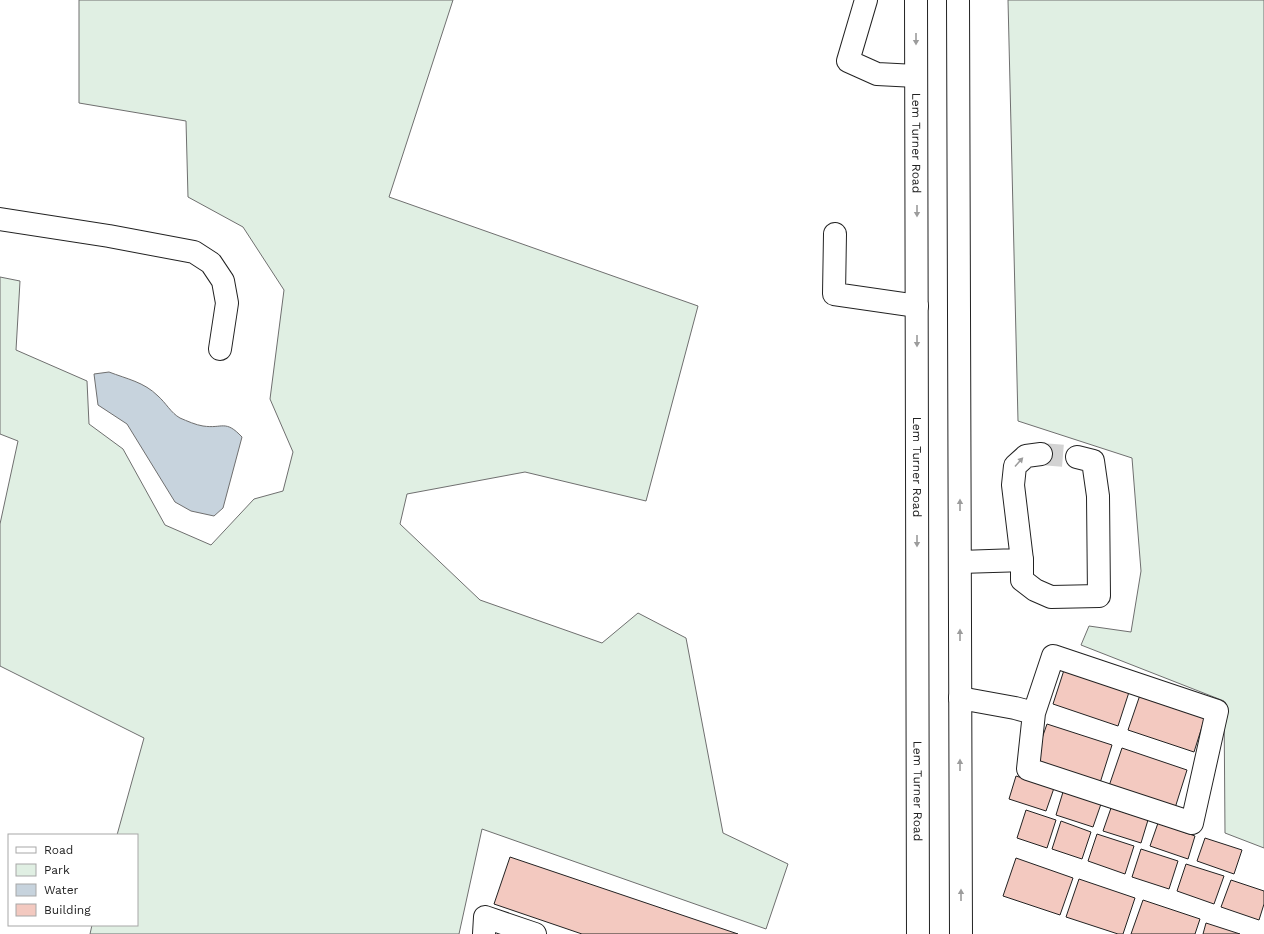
<svg xmlns="http://www.w3.org/2000/svg" width="1264" height="934" font-family="'Work Sans',sans-serif">
<rect width="100%" height="100%" fill="#fff"/>
<g fill="#e0efe3" stroke="#6f6f6f">
<path d="M79 0H453L389 197 698 306 646 501 525 472 407 494 400 524 480 600 602 643 638 613 686 638 723 833 788 864 766 929 482 829 459 934H90L92 925H137V835H117L144 738 0 666V524L18 441 0 434V277L20 281 16 350 87 381 89 424 123 449 165 525 211 545 254 499 283 491 293 452 270 399 284 290 243 227 188 197 186 121 79 103Z"/>
<path d="M1008 0H1264V848L1225 833 1224 701 1081 645 1089 626 1131 632 1141 571 1132 458 1018 421Z"/>
</g>
<path fill="#c7d3dd" stroke="#6f6f6f" d="M109 372C127 379 144 382 158 396 166 403 171 413 180 418 187 421 196 425 203 426 223 429 225 419 242 437L223 508 214 516 191 511 175 502 127 424 98 405 94 374Z"/>
<g fill="#f3c9c0" stroke="#222">
<path d="M1065 667 1130 689 1118 726 1053 704Z"/>
<path d="M1141 692 1206 714 1194 752 1128 730Z"/>
<path d="M1047 724 1112 745 1100 783 1034 761Z"/>
<path d="M1122 748 1187 770 1175 808 1109 786Z"/>
<path d="M1016 776 1054 788 1046 811 1009 799Z"/>
<path d="M1063 792 1101 804 1093 827 1056 815Z"/>
<path d="M1111 808 1148 820 1141 843 1103 831Z"/>
<path d="M1026 810 1056 820 1047 848 1017 838Z"/>
<path d="M1061 821 1091 832 1082 859 1052 849Z"/>
<path d="M1158 823 1195 836 1188 859 1150 846Z"/>
<path d="M1097 834 1134 846 1125 874 1088 861Z"/>
<path d="M1205 838 1242 850 1234 874 1197 861Z"/>
<path d="M1141 849 1178 861 1169 889 1132 877Z"/>
<path d="M510 857 738 934H582L494 904Z"/>
<path d="M1016 858 1073 878 1060 915 1003 896Z"/>
<path d="M1186 864 1224 876 1214 904 1177 891Z"/>
<path d="M1079 879 1135 898 1123 934H1118L1066 917Z"/>
<path d="M1231 880 1264 891V904L1259 920 1221 907Z"/>
<path d="M1143 900 1200 919 1195 934H1131Z"/>
<path d="M1206 923 1240 934H1203Z"/>
</g>
<g fill="none" stroke-linecap="round" stroke-linejoin="round">
<path stroke="#d3d3d3" stroke-width="22" stroke-dasharray="22 11" stroke-linecap="butt" d="M1041 454 1077 457"/>
<defs>
<g id="minor">
<path d="M866 0 848 61 877 74 916 76"/>
<path d="M0 219 109 236 194 252 211 263 223 281 227 303 220 349"/>
<path d="M835 234 834 294 917 306"/>
<path d="M1022 560V580L1035 590 1051 597 1099 596 1098 496 1093 461 1077 457"/>
<path d="M960 562 1022 560 1013 485 1015 466 1026 456 1041 454"/>
<path d="M960 698 1015 708 1034 713 1028 769 1192 823 1217 711 1053 656 1034 713"/>
<path d="M484 934 485 917 535 934"/>
</g>
<g id="major">
<path id="s1" d="M916 0 918 934"/>
<path d="M958 0 961 934"/>
</g>
</defs>
<use href="#minor" stroke="#222" stroke-width="24"/>
<use href="#major" stroke="#222" stroke-width="24"/>
<use href="#minor" stroke="#fff" stroke-width="22"/>
<use href="#major" stroke="#fff" stroke-width="22"/>
</g>
<defs><path id="oneway-solid" d="M-6-.8H1V-3.2L6.5 0L1 3.2V.8H-6Z"/></defs>
<g fill="#9c9c9c">
<use href="#oneway-solid" transform="translate(916 39) rotate(90)"/>
<use href="#oneway-solid" transform="translate(917 211) rotate(90)"/>
<use href="#oneway-solid" transform="translate(917 341) rotate(90)"/>
<use href="#oneway-solid" transform="translate(1019 462) rotate(-48)"/>
<use href="#oneway-solid" transform="translate(960 505) rotate(-90)"/>
<use href="#oneway-solid" transform="translate(917 541) rotate(90)"/>
<use href="#oneway-solid" transform="translate(960 635) rotate(-90)"/>
<use href="#oneway-solid" transform="translate(960 765) rotate(-90)"/>
<use href="#oneway-solid" transform="translate(961 895) rotate(-90)"/>
</g>
<g text-anchor="middle" dominant-baseline="central" stroke-width="3" stroke-linejoin="round" paint-order="stroke">
<g font-size="12" fill="#222" stroke="#fff">
<text stroke="none"><textPath href="#s1" startOffset="143">Lem Turner Road</textPath></text>
<text stroke="none"><textPath href="#s1" startOffset="467">Lem Turner Road</textPath></text>
<text stroke="none"><textPath href="#s1" startOffset="791">Lem Turner Road</textPath></text>
</g>
</g>
<rect x="8" y="834" width="130" height="92" fill="#ffffff" stroke="#a7a7a7"/>
<rect x="16" y="847" width="20" height="6" fill="#ffffff" stroke="#a7a7a7"/>
<text x="44" y="854" font-size="12" fill="#222222">Road</text>
<rect x="16" y="864" width="20" height="12" fill="#e0efe3" stroke="#a7a7a7"/>
<text x="44" y="874" font-size="12" fill="#222222">Park</text>
<rect x="16" y="884" width="20" height="12" fill="#c7d3dd" stroke="#a7a7a7"/>
<text x="44" y="894" font-size="12" fill="#222222">Water</text>
<rect x="16" y="904" width="20" height="12" fill="#f3c9c0" stroke="#a7a7a7"/>
<text x="44" y="914" font-size="12" fill="#222222">Building</text>
</svg>
